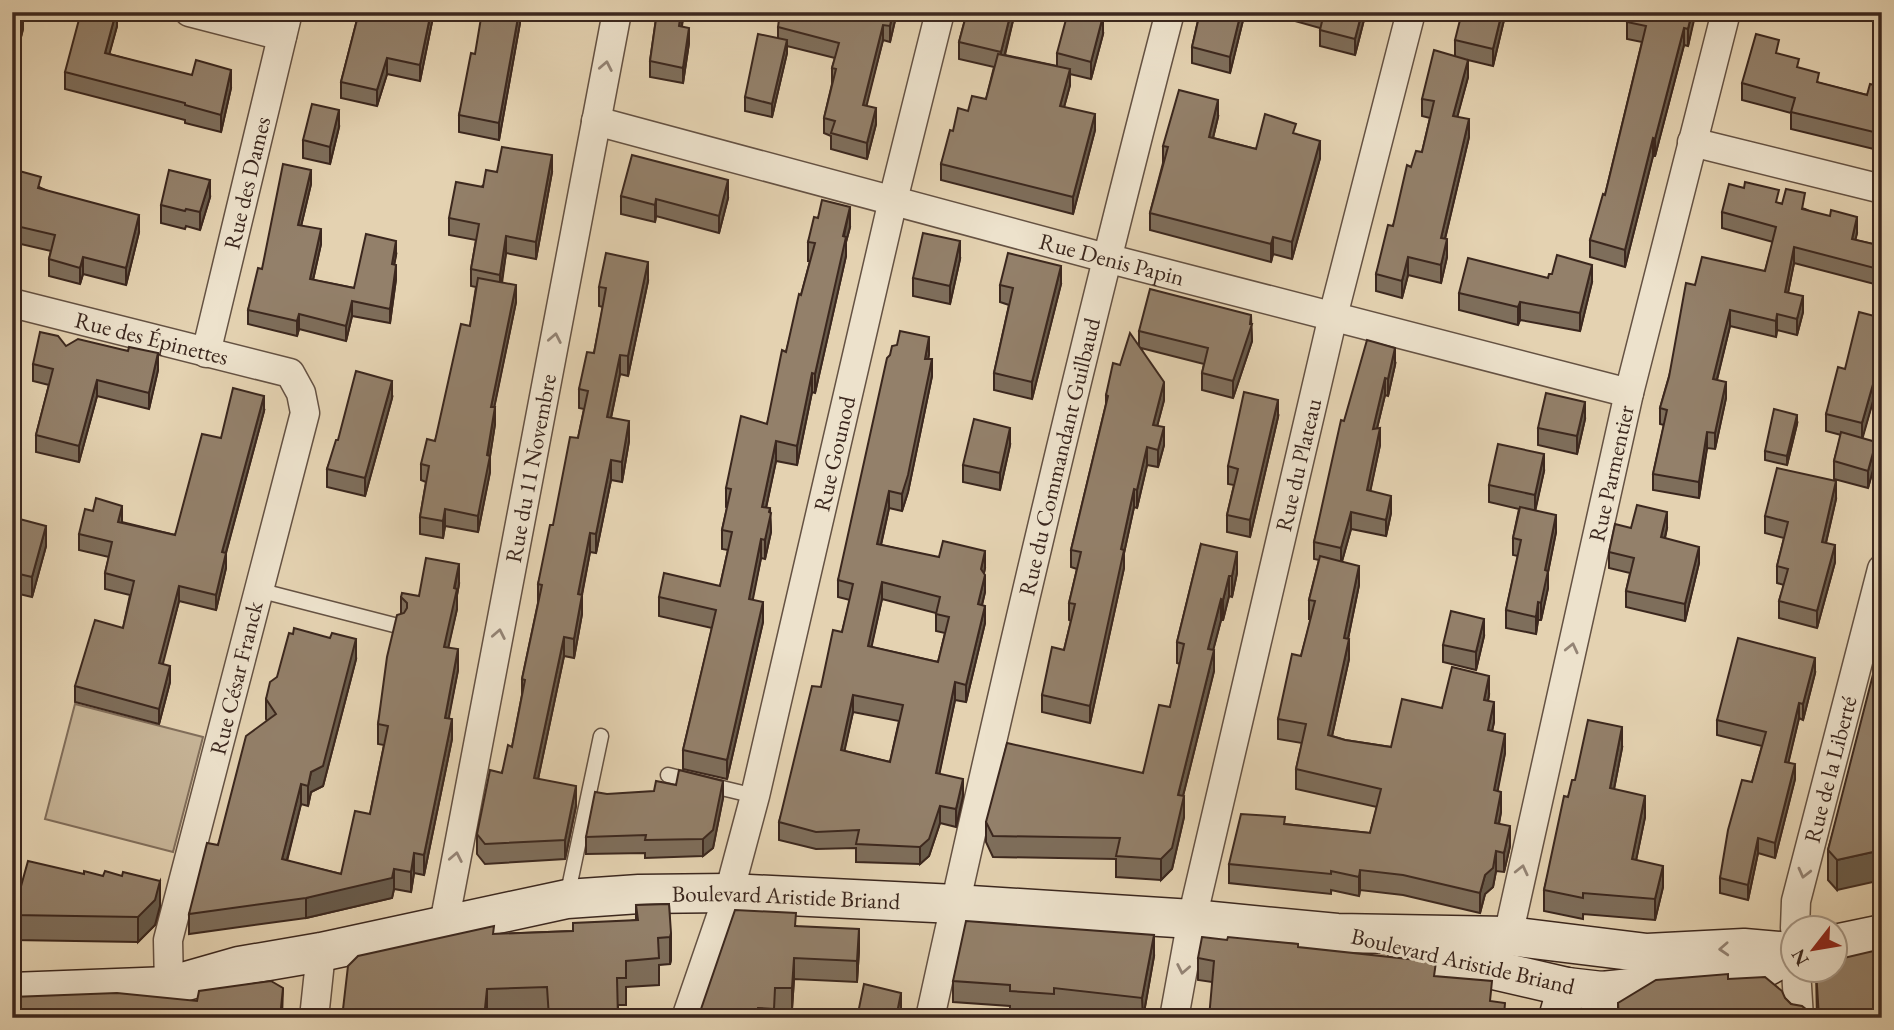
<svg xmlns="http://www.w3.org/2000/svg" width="1894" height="1030" font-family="'EB Garamond',serif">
<rect width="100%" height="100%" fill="#e4d2b1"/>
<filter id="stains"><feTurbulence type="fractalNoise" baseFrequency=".00286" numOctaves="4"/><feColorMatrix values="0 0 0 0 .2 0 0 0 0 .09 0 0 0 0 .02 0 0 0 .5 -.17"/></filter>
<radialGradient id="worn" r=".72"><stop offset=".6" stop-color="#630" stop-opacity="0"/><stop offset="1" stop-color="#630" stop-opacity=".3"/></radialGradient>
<path fill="#c7b598" stroke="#816e5b" stroke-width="2" d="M75 704 203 737 173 852 45 819Z"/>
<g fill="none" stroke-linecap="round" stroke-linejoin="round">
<defs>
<g id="service">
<path d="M258 590 398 626"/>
<path d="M668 775 755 796"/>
<path d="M567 897 601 736"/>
</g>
<g id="minor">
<path d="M189 12 282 36"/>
<path id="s1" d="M596 121 1106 258 1629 393"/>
<path d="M1692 142 1882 189"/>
<path id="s2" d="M12 303 290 373 301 393 305 413 168 940 169 986"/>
<path id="s3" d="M206 353 288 12"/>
<path id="s4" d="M444 924 617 12"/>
<path id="s5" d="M1795 928 1796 901 1882 569"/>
<path id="s6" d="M1508 936 1629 393 1726 12"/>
<path d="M1796 970 1799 1018"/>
<path d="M314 1018 321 952"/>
<path id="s7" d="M686 1018 729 893 755 796 893 200 940 12"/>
<path id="s8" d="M930 1018C1004 681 1083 346 1170 12"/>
<path id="s9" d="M1174 1018 1192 919 1333 316 1411 12"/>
</g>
<g id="secondary">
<path d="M1834 944 1882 934"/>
<path d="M1407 950 1567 987 1602 991 1749 976 1792 953"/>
<path id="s10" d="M12 992 169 986 239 966 321 952 567 899 639 894 729 893 955 904 1192 919 1337 933 1508 936 1647 953 1744 948 1792 952"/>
<path d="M1558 1018 1567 987"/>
</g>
</defs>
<use href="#service" stroke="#655243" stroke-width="17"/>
<use href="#minor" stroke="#655243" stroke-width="31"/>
<use href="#secondary" stroke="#3b271e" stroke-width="41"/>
<use href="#service" stroke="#ede2cc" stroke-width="14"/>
<use href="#minor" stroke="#ede2cc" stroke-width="28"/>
<use href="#secondary" stroke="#ede2cc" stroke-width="38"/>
</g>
<g fill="#7e6e5b" stroke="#3b271e" stroke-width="2" fill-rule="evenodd">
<path d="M12 12 23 29 13 69H12Z"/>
<path d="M117 12V26L109 54 231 88 221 132 185 123V120L65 89V72Z"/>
<path d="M359 12H434L420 81 387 74 377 106 341 98V82Z"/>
<path d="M520 12V23L499 140 459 132V115L475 54Z"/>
<path d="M657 12H684L682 26 689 43 683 83 650 77V61Z"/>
<path d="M864 12H897L890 42 883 40 866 105 876 124 867 159 831 149V136L824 133V118L832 84V68L835 58 787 46V53L772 117 745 111V97L778 38V27L862 18Z"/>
<path d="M967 12H1015L1005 55 1057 66V53L1103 34 1091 79 1070 74V85L1064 107 1095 130 1073 214 941 180V164L953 131 968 111 986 99 994 67 959 59V42Z"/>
<path d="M1200 12H1245L1230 73 1192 63V47Z"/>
<path d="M1263 12H1366L1355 55 1320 46V28Z"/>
<path d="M1504 12V20L1493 66 1468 60V77L1457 117 1469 137 1445 239 1447 257 1441 283 1408 275 1402 298 1376 291V274L1393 226 1411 167 1422 152 1430 118 1422 116V99L1455 56V40Z"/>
<path d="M1695 12 1688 46 1684 45 1655 156H1653L1625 267 1590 257V240L1605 195 1642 42 1627 39V22Z"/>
<path d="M1779 54 1819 83 1867 95 1882 87V151L1791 129V113L1742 100V83Z"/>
<path d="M1218 117 1213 138 1256 149 1296 134 1320 158 1292 259 1273 254 1271 262 1150 230V213L1163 163V146Z"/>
<path d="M339 127 330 164 303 158V140Z"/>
<path d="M12 169 41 188 139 232 126 285 83 274 80 284 49 276V259L51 251 12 242Z"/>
<path d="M497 172H552L536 259 506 253 502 283 516 302 494 407 495 424 490 456V472L478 532 445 526 443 538 420 534V517L426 482 421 480V464L435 441 470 326 476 287 471 286V269L476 240 449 235V218Z"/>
<path d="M311 184 301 226 321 244 313 280 354 288 396 255 394 264 396 279 390 323 352 316 346 341 299 329 297 336 248 324V310L262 269Z"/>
<path d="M621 196 728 198 719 233 656 216 655 222 621 214Z"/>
<path d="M210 197 200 230 186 226 185 229 161 223V205Z"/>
<path d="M1779 203 1805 209 1857 233 1855 240 1882 246V286L1794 263 1788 292 1803 312 1797 335 1777 330 1776 337 1730 326 1717 380 1726 398 1715 449 1707 448 1699 498 1653 490V474L1664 425 1660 424V408L1695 285 1765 271 1773 242 1722 228V212Z"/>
<path d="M818 218 850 227 846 242V256L815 393 812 392 797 465 776 461 766 508 770 513 771 532 765 559 761 558 752 600 763 622 727 779 683 769V750L712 628 659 616V597L720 586 728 550 722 549V530L727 508 726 507V488L767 424 810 261H808V242Z"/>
<path d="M960 259 950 304 913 296V278Z"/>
<path d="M1548 278 1592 282 1580 331 1520 320 1518 325 1459 310V293Z"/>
<path d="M648 281 628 376 620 374 611 418 629 441 622 482 611 480 596 553 590 552 582 595V614L574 658 564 656 538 779 576 806 565 859 485 864 477 854V834L512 747 522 695V679L538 603V584L578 438 584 409 579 408V389L594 353 603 307 599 306V287Z"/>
<path d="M1061 284 1032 399 994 390V373L1009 305 1000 302V285Z"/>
<path d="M1882 318V381L1879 380 1862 438 1876 459 1868 488 1834 479V461L1841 435 1826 431V414L1845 369Z"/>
<path d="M1251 324 1252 341 1233 398 1202 390V373L1204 364 1141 348 1164 400 1157 426 1164 445 1158 467 1147 465 1137 508 1134 507 1124 553V568L1090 723 1042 712V695L1064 650 1071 621 1069 620V603L1077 569 1071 567V550L1106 404V395L1120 365 1139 346V331Z"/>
<path d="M66 346 128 351 158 370 149 409 97 396 79 462 36 452V435L49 385 33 381V364Z"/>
<path d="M929 354 928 359 932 376 908 492 902 511 889 508 881 545 985 568 984 573 985 592 982 605 985 623 966 702 955 700 939 774 963 796 956 827 940 823 929 856 920 864 856 862V848L816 849 779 840V822L821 687 842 632 850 600 838 597V580ZM882 599 936 613V631L945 633 938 662 871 647ZM853 712 899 721 890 762 844 751Z"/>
<path d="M1395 365 1388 396 1385 395 1377 428 1380 445 1370 491 1391 513 1386 536 1351 529 1342 561 1359 585 1348 639 1349 659 1332 736 1345 740 1391 747 1442 708 1489 695 1488 701 1494 722 1492 731 1505 753 1497 791 1501 812 1499 824 1510 846 1504 872 1496 871 1493 887 1485 894 1480 913 1403 895 1360 890 1359 896 1331 890V894L1229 883V864L1285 824 1370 833 1377 807 1296 789V769L1302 743 1278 739V719L1301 656 1311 619H1309V600L1319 560 1314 559V542L1344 421Z"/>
<path d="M392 398 365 496 327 487V469L338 440Z"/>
<path d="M264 411 226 553V568L216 610 179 601 162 664 170 682 159 724 75 702V686L123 628 130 595 105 589V573L109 557 79 550V534L122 522 175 535 221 438Z"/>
<path d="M1278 417 1250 537 1227 532V515L1234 485 1228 484V466Z"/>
<path d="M1585 419 1577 454 1538 445V428Z"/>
<path d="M1797 424 1787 465 1765 460V451Z"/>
<path d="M1010 445 1000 490 963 482V465Z"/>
<path d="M1544 471 1535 510 1556 532 1548 572V588L1541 620H1538L1536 634 1506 628V610L1518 556 1513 555V538L1519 509 1489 502V485Z"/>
<path d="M1836 499 1826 543 1835 562 1817 628 1779 618V601L1784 585 1777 583V566L1784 538 1765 533V516Z"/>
<path d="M12 517 46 546 32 597 15 593Z"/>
<path d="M1631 528H1667L1665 538 1699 563 1685 621 1626 607V591L1630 573 1609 568V552Z"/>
<path d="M1201 544 1237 573 1232 597 1229 596 1223 620H1221L1213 650 1214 671 1183 796 1184 817 1172 869 1161 880 1116 877V859L993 857 986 842V822L1143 773 1170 707 1180 664 1177 663V642Z"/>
<path d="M459 584 457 595V609L448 647 458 670 448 719 452 739 424 875 414 873 411 892 394 889 392 898 306 918 189 934V914L218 845 267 721 266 719V699L277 677 356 659 323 786 311 792 308 806 301 804 287 861 341 874 370 814 384 745 378 744V724L401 614V597L419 596Z"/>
<path d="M1484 636 1476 670 1443 662V645Z"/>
<path d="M1882 660 1837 890 1828 880V850Z"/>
<path d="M1815 673 1803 720 1799 718 1788 763 1795 779 1775 858 1758 853 1748 900 1720 893V878L1752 782 1762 746 1717 735V720Z"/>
<path d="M1622 748 1614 789 1645 817 1636 860 1663 887 1655 920 1583 914V919L1544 911V890L1568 797 1575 780Z"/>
<path d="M607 794 723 798 713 848 703 856 645 858V853L586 854V837Z"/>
<path d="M669 904 671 960 670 964 659 965V985L626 987V1005H618V1018H547V1013L487 1015V1018H342L494 934 573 931 636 920V905Z"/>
<path d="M160 906 155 925 138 942 13 940V915Z"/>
<path d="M796 926 859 950 857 982 794 979 792 1009H775V1018H700V1012Z"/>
<path d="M1227 940 1298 944 1212 982 1198 980V958Z"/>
<path d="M1154 956 1143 1018 1054 1009V1015L1010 1012V1006L953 1002V981Z"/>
<path d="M1816 970 1882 1018H1618V1003L1728 979 1785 998 1791 1004 1817 1018Z"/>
</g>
<g fill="#675a4a" stroke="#3b271e" stroke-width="2">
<path d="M23 12V29L13 69V52Z"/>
<path d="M116 12H117V26L105 70V53Z"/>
<path d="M431 12H434L420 81V65Z"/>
<path d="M519 12H520V23L499 140V123Z"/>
<path d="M681 12H684L679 41V26Z"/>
<path d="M893 12H897L890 42V26Z"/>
<path d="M1011 12H1015L1001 69V52Z"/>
<path d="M1241 12H1245L1230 73V57Z"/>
<path d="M1362 12H1366L1355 55V39Z"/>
<path d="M1502 12H1504V20L1493 66V49Z"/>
<path d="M1692 12H1695V16L1688 46V29Z"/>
<path d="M1103 16V34L1091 79V62Z"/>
<path d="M883 25V40L863 120V105Z"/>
<path d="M689 28V43L683 83V68Z"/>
<path d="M1684 28V45L1655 156V139Z"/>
<path d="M787 40V53L772 117V104Z"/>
<path d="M387 58V74L377 106V90Z"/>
<path d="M1468 60V77L1453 133V116Z"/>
<path d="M1070 69V85L1060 122V106Z"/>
<path d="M231 70V88L221 132V115Z"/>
<path d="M1218 100V117L1209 154V137Z"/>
<path d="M876 108V124L867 159V143Z"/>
<path d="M339 110V127L330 164V147Z"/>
<path d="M1095 114V130L1073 214V197Z"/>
<path d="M1469 119V137L1441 255V238Z"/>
<path d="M1653 138V156L1625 267V250Z"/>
<path d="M1320 141V158L1292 259V242Z"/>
<path d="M552 155V172L536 259V242Z"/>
<path d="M311 170V184L298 239V225Z"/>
<path d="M210 180V197L200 230V212Z"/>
<path d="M728 180V198L719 233V216Z"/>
<path d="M656 199V216L655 222V205Z"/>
<path d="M850 207V227L846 242V256L815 393V374Z"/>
<path d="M139 215V232L126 285V268Z"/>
<path d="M1857 217V233L1852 255V239Z"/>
<path d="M321 229V244L310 293V279Z"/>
<path d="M506 236V253L500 291V275Z"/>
<path d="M1273 237V254L1271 262V244Z"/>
<path d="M1447 239V257L1441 283V265Z"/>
<path d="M396 241V255L392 278V264Z"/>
<path d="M960 241V259L950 304V286Z"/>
<path d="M1794 247V263L1785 308V292Z"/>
<path d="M83 257V274L80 284V268Z"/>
<path d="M1408 257V275L1402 298V281Z"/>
<path d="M648 262V281L628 376V356Z"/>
<path d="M396 265V279L390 323V309Z"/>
<path d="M1592 265V282L1580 331V313Z"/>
<path d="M1061 266V284L1032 399V382Z"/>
<path d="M516 285V302L491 423V407Z"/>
<path d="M1803 296V312L1797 335V319Z"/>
<path d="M352 301V316L346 341V326Z"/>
<path d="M1520 302V320L1518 325V307Z"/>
<path d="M1730 310V326L1713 395V379Z"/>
<path d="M299 314V329L297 336V321Z"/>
<path d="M1777 314V330L1776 337V321Z"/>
<path d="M1251 315 1252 341 1233 398V381L1250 324Z"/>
<path d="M929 337V354L925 376V359Z"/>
<path d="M1395 348V365L1388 396V379Z"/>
<path d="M158 353V370L149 409V393Z"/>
<path d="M620 355V374L607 436V417Z"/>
<path d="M932 359V376L908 492 902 511V494Z"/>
<path d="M1879 363V380L1862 440V423Z"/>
<path d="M812 373V392L797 465V446Z"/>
<path d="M1385 378V395L1373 445V429Z"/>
<path d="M97 380V396L79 462V446Z"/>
<path d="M392 381V398L365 496V478Z"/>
<path d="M1164 382V400L1153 442V425Z"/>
<path d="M1726 382V398L1715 449V433Z"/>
<path d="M264 396V411L222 567V552Z"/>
<path d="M1278 400V417L1250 537V520Z"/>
<path d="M1585 402V419L1577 454V436Z"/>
<path d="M495 407V424L490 456V472L478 532V516Z"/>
<path d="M1797 415V424L1787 465V456Z"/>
<path d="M629 421V441L622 482V462Z"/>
<path d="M1164 427V445L1158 467V450Z"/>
<path d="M1010 428V445L1000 490V473Z"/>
<path d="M1380 428V445L1367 507V490Z"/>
<path d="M1707 432V448L1699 498V482Z"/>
<path d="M776 441V461L762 526V507Z"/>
<path d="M1876 442V459L1868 488V471Z"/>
<path d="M1147 447V465L1137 508V490Z"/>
<path d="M1544 454V471L1535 512V495Z"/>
<path d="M611 460V480L596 553V534Z"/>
<path d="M1836 481V499L1822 559V542Z"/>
<path d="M1134 489V507L1124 553V568L1090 723V706L1121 549Z"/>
<path d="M889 491V508L877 562V544Z"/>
<path d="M1391 496V513L1386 536V520Z"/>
<path d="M122 506V522L118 537V522Z"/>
<path d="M770 508 771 532 765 559V540Z"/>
<path d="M445 509V526L443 538V521Z"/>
<path d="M1351 512V529L1341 565V548Z"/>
<path d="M1667 512V528L1661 554V537Z"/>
<path d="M1556 515V532L1548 572V588L1541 620V603L1545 570Z"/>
<path d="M46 526V546L32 597V577Z"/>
<path d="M590 533V552L578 614V594Z"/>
<path d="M761 539V558L749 619V599Z"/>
<path d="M1835 545V562L1817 628V611Z"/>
<path d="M1699 547V563L1685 621V604Z"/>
<path d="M985 551V568L981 587V569Z"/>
<path d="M1237 552V573L1232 597V576Z"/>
<path d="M226 553V568L216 610V595Z"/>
<path d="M459 564V584L457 595V609L444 667V647Z"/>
<path d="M1359 566V585L1344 658V638Z"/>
<path d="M15 573V593L12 602V582Z"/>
<path d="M985 575V592L978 621V604Z"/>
<path d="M1229 576V596L1223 620V600Z"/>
<path d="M882 582V599L868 663V646Z"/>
<path d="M179 586V601L159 679V663Z"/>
<path d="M582 595V614L574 658V639Z"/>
<path d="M1221 599V620L1208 670V649Z"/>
<path d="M763 602V622L727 779V760Z"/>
<path d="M1538 602V620L1536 634V617Z"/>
<path d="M985 606V623L966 702V685Z"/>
<path d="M1484 619V636L1476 670V652Z"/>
<path d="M564 637V656L534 798V778Z"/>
<path d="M356 639V659L323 786 311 792 308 806V786L311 772Z"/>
<path d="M1349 639V659L1328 754V735Z"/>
<path d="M458 649V670L445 738V718Z"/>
<path d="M1214 650V671L1178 816V795Z"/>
<path d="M1815 658V673L1803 720V704Z"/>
<path d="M170 666V682L159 724V709Z"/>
<path d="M1489 676V695L1484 719V700Z"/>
<path d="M955 682V700L936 790V773Z"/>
<path d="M853 695V712L841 767V750Z"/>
<path d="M1494 702V722L1488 750V730Z"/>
<path d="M1799 703V718L1785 777V762Z"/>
<path d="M452 719V739L424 875V855Z"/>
<path d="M1622 727V748L1610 809V788Z"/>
<path d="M1505 734V753L1494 810V790Z"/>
<path d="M1795 764V779L1775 858V843Z"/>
<path d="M963 779V796L956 827V809Z"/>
<path d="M723 781V798L713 848 703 856V839Z"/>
<path d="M301 784V804L282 879V859Z"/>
<path d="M576 786V806L565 859V840Z"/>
<path d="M1501 792V812L1495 842V823Z"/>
<path d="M1184 796V817L1172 869 1161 880V859Z"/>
<path d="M1645 796V817L1632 880V859Z"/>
<path d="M940 806V823L929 856 920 864V847Z"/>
<path d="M1510 826V846L1504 872V853Z"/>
<path d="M1758 838V853L1748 900V885Z"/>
<path d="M1882 850V880L1837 890V860Z"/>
<path d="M1496 851V871L1493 887 1485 894 1480 913V893L1485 875Z"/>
<path d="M414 853V873L411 892V872Z"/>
<path d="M1663 866V887L1655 920V899Z"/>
<path d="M394 869V889L392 898 306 918V898Z"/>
<path d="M1360 870V890L1359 896V877Z"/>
<path d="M160 881V906L155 925 138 942V917Z"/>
<path d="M859 929V950L857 982V961Z"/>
<path d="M671 933V960L670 964V937Z"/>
<path d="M1154 935V956L1143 1018 1142 998Z"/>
<path d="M794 958V979L792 1009V988Z"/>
<path d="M283 988 282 1018H280Z"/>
<path d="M487 989V1018H484Z"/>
<path d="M901 993V1009L899 1018H896Z"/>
</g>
<g fill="#93806a" stroke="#3b271e" stroke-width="2" fill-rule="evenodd">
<path d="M12 12H23L13 52H12Z"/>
<path d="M81 12H116L105 53 192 75 196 60 231 70 221 115 185 105V103L65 72Z"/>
<path d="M359 12H431L420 65 387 58 377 90 341 82Z"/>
<path d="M482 12H519L499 123 459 115 471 53 475 54Z"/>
<path d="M657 12H681L679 26 689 28 683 68 650 61Z"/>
<path d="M780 12H837L862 18 864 12H893L890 26 883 25 863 105 876 108 867 143 831 133 835 121 824 118 836 69 832 68 839 43 778 27Z"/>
<path d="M967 12H1011L1001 52 959 42Z"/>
<path d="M1068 12H1088L1103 16 1091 62 1057 53Z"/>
<path d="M1200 12H1241L1230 57 1192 47Z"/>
<path d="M1320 12H1362L1355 39 1320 30 1324 13Z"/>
<path d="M1462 12H1502L1493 49 1455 40Z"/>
<path d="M1629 12H1692L1688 29 1684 28 1655 139 1653 138 1625 250 1590 240 1603 194 1605 195 1646 26 1627 22Z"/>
<path d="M758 34 787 40 772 104 745 97Z"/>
<path d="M1756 34 1779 40 1776 53 1799 59 1797 67 1819 73 1817 82 1867 95 1870 84 1882 87V134L1791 112 1795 98 1742 83Z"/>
<path d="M1434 50 1468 60 1453 116 1469 119 1441 238 1447 239 1441 265 1408 257 1402 281 1376 274 1388 225 1393 226 1407 165 1411 167 1416 151 1422 152 1434 101 1422 99Z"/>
<path d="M998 54 1070 69 1060 106 1095 114 1073 197 941 164 950 130 953 131 958 108 968 111 972 96 986 99Z"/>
<path d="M1179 90 1218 100 1209 137 1256 149 1265 114 1296 124 1293 133 1320 141 1292 242 1273 237 1271 244 1150 213 1168 147 1163 146Z"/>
<path d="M312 104 339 110 330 147 303 140Z"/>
<path d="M502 147 552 155 536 242 506 236 500 275 471 269 479 224 449 218 456 182 483 187 486 170 497 172Z"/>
<path d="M632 155 728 180 719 216 656 199 655 205 621 196Z"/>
<path d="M283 164 311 170 298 225 321 229 310 279 354 288 366 234 396 241 392 264 396 265 390 309 352 301 346 326 299 314 297 321 248 310 258 268 262 269Z"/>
<path d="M12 169 41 177 38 188 139 215 126 268 83 257 80 268 49 259 55 235 12 225Z"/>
<path d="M169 170 210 180 200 212 186 209 185 211 161 205Z"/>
<path d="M1745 182 1779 190 1776 202 1782 204 1786 189 1805 193 1802 209 1830 216 1831 210 1857 217 1852 239 1882 246V270L1794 247 1785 292 1803 296 1797 319 1777 314 1776 321 1730 310 1713 379 1726 382 1715 433 1707 432 1699 482 1653 474 1667 410 1660 408 1669 377 1686 283 1695 285 1702 257 1765 271 1776 227 1722 212 1729 184 1744 188Z"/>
<path d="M822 200 850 207 843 236 846 237 815 374 812 373 797 446 776 441 762 507 770 508 769 512 771 513 765 540 761 539 749 599 763 602 727 760 683 750 716 610 659 597 664 573 720 586 732 532 722 530 731 489 726 488 741 416 767 424 782 350 786 352 799 294 801 295 815 243 808 242 814 217 818 218Z"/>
<path d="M923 233 960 241 950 286 913 278Z"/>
<path d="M606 253 648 262 628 356 620 355 607 417 629 421 622 462 611 460 596 534 590 533 578 594 582 595 574 639 564 637 534 778 576 786 565 840 485 844 477 834 490 770 502 773 508 745 512 747 525 680 522 679 542 585 538 584 550 525H553L570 437 578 438 588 391 579 389 587 352 594 353 606 288 599 287Z"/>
<path d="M1008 253 1061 266 1032 382 994 373 1013 288 1000 285Z"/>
<path d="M1557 255 1592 265 1580 313 1520 302 1518 307 1459 293 1468 258 1548 278 1549 274H1552Z"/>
<path d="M478 278 516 285 491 407H495L487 455 490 456 478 516 445 509 443 521 420 517 429 466 421 464 427 439 435 441 461 324 470 326Z"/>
<path d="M1150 289 1251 315 1250 324H1252L1233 381 1202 373 1208 348 1139 331Z"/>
<path d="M1859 312 1882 318V364L1879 363 1862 423 1826 414 1838 367 1845 369Z"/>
<path d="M900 331 929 337 925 359H932L908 475 902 494 889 491 877 544 939 557 943 541 985 551 981 569 985 575 978 604 985 606 966 685 955 682 936 773 963 779 956 809 940 806 929 839 920 847 856 844 859 830 816 832 779 822 812 686 821 687 833 630 842 632 853 584 838 580 887 358 890 355 892 346 897 345ZM882 582 940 597 936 614 949 617 938 662 868 646ZM853 695 903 705 890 762 841 750Z"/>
<path d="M40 332 58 336 66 346 78 339 128 351 129 347 158 353 149 393 97 380 79 446 36 435 53 369 33 364Z"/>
<path d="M1130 333 1164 382 1153 425 1164 427 1158 450 1147 447 1137 490 1134 489 1121 549 1124 550 1090 706 1042 695 1052 647 1064 650 1075 604 1069 603 1081 552 1071 550 1108 396 1106 395 1113 363 1120 365Z"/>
<path d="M1367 340 1395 348 1388 379 1385 378 1373 429 1380 428 1367 490 1391 496 1386 520 1351 512 1341 548 1314 542 1341 420 1344 421Z"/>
<path d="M356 371 392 381 365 478 327 469 336 440H338Z"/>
<path d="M233 388 264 396 222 552 226 553 216 595 179 586 159 663 170 666 159 709 75 686 95 620 123 628 134 581 105 573 112 542 79 534 85 509 93 511 96 498 122 506 118 522 175 535 202 434 221 438Z"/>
<path d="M1244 392 1278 400 1250 520 1227 515 1238 469 1228 466Z"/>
<path d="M1546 393 1585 402 1577 436 1538 428Z"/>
<path d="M1774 409 1797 415 1787 456 1765 451Z"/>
<path d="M974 419 1010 428 1000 473 963 465Z"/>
<path d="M1841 432 1876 442 1868 471 1834 461Z"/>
<path d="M1498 444 1544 454 1535 495 1489 485Z"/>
<path d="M1777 468 1836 481 1822 542 1835 545 1817 611 1779 601 1788 569 1777 566 1788 522 1765 516Z"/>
<path d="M1637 505 1667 512 1661 537 1699 547 1685 604 1626 591 1634 558 1609 552 1615 524 1631 528Z"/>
<path d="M1520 507 1556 515 1545 570 1548 571 1541 603 1538 602 1536 617 1506 610 1521 540 1513 538Z"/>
<path d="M12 517 46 526 32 577 15 573 12 582Z"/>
<path d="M1201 544 1237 552 1232 576H1229L1223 600 1221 599 1208 649 1214 650 1178 795 1184 796 1172 848 1161 859 1116 856 1120 838 993 836 986 822 1007 743 1143 773 1159 705 1170 707 1184 644 1177 642Z"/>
<path d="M1320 556 1359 566 1344 638 1349 639 1328 735 1345 740 1391 747 1402 699 1442 708 1452 667 1489 676 1484 700 1494 702 1488 730 1505 734 1494 790 1501 792 1495 823 1510 826 1504 853 1496 851 1493 868 1485 875 1480 893 1403 875 1360 870 1359 877 1331 871V874L1229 864 1241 814 1285 817 1284 824 1370 833 1381 789 1296 769 1306 724 1278 719 1292 654 1301 656 1315 601 1309 600Z"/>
<path d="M426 558 459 564 454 588 457 589 444 647 458 649 445 718 452 719 424 855 414 853 411 872 394 869 392 878 306 898 189 914 207 843 218 845 246 736 276 714 266 699 270 682 277 677 289 633 293 634 294 628 330 638 332 633 356 639 323 766 311 772 308 786 301 784 282 859 341 874 355 811 370 814 388 726 378 724 387 657 397 615 404 613 407 608V603L401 597 402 593 419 596Z"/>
<path d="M1451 611 1484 619 1476 652 1443 645Z"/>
<path d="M1738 638 1815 658 1803 704 1799 703 1785 762 1795 764 1775 843 1758 838 1748 885 1720 878 1728 830 1742 780 1752 782 1766 732 1717 720Z"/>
<path d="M1877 659 1882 660V850L1837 860 1828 850Z"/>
<path d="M1588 720 1622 727 1610 788 1645 796 1632 859 1663 866 1655 899 1583 893V898L1544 890 1564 796 1568 797 1572 780H1575Z"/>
<path d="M679 770 723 781 713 830 703 839 645 840 646 835 586 837 595 792 607 794 654 791 656 781 676 785Z"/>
<path d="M28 861 84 874V871L103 876 105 871 122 876 123 872 160 881 155 900 138 917 13 915Z"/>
<path d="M669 904 671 933 670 937 658 938 659 958 626 961V978H617L618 1018H549L547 987 487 989 484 1018H463L426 1013V1018H342L348 966 358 956 494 926 493 934 573 931V923L638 920 636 905Z"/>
<path d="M735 910 796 913 795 926 859 929 857 961 794 958 792 988H775L774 1009 758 1008 756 1018H719L720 1016 700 1012Z"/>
<path d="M966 921 1154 935 1142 998 1054 988V994L1010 991V985L953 981Z"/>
<path d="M1202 937 1227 940 1228 937 1298 944V947L1436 962 1434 976 1492 981 1490 1001 1505 1003 1504 1016 1517 1018H1209L1214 961 1198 958Z"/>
<path d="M1882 949V1018H1819L1816 970H1835V960Z"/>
<path d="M1728 974V979L1765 977 1782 991 1785 998 1791 1004 1802 1006 1817 1018H1619L1618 1003 1656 980Z"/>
<path d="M271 981 283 988 280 1018H12V997L117 993 197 1001 199 991Z"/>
<path d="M864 984 901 993 896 1018H857Z"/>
</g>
<defs><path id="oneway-chevron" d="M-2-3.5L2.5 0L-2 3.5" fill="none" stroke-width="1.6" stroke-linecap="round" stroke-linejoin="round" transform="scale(1.75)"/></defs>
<g stroke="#948475">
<use href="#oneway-chevron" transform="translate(606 66) rotate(-79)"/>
<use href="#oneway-chevron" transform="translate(555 338) rotate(-79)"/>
<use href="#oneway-chevron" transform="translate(499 634) rotate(-79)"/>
<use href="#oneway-chevron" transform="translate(1572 648) rotate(-77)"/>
<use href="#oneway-chevron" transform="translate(456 857) rotate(-79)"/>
<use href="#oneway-chevron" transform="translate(1522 870) rotate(-77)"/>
<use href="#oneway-chevron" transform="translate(1804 873) rotate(104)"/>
<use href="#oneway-chevron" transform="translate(1724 949) rotate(177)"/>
<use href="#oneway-chevron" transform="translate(1183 969) rotate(101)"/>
</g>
<g text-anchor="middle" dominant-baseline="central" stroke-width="6" stroke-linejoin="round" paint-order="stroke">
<g font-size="23" fill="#3b271e" stroke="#ede2cc">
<text stroke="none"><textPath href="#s3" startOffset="175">Rue des Dames</textPath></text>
<text stroke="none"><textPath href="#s1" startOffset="534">Rue Denis Papin</textPath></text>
<text stroke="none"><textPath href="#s2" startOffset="144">Rue des Épinettes</textPath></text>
<text stroke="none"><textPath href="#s7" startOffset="584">Rue Gounod</textPath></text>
<text stroke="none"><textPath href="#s8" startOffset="576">Rue du Commandant Guilbaud</textPath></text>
<text stroke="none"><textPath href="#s9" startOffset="567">Rue du Plateau</textPath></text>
<text stroke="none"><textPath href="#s4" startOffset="464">Rue du 11 Novembre</textPath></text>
<text stroke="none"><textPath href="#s6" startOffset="474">Rue Parmentier</textPath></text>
<text transform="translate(236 678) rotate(-76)">Rue César Franck</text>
<text stroke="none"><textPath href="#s5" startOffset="163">Rue de la Liberté</textPath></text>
<text stroke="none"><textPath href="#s10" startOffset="784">Boulevard Aristide Briand</textPath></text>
<text transform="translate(1463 961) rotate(13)">Boulevard Aristide Briand</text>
</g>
</g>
<rect width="1894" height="1030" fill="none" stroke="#e4d2b1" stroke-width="42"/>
<rect x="14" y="14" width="1866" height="1002" fill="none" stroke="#3b271e" stroke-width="3.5"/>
<rect x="21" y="21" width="1852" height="988" fill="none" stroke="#3b271e" stroke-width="2"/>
<g transform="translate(1814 949) rotate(239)"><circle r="33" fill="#ede2cc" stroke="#a69786" stroke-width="2"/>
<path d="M0-5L12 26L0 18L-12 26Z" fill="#8f2418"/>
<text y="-10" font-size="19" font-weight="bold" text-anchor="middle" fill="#3b271e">N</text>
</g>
<rect width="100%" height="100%" filter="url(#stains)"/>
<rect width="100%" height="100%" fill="url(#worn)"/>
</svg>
